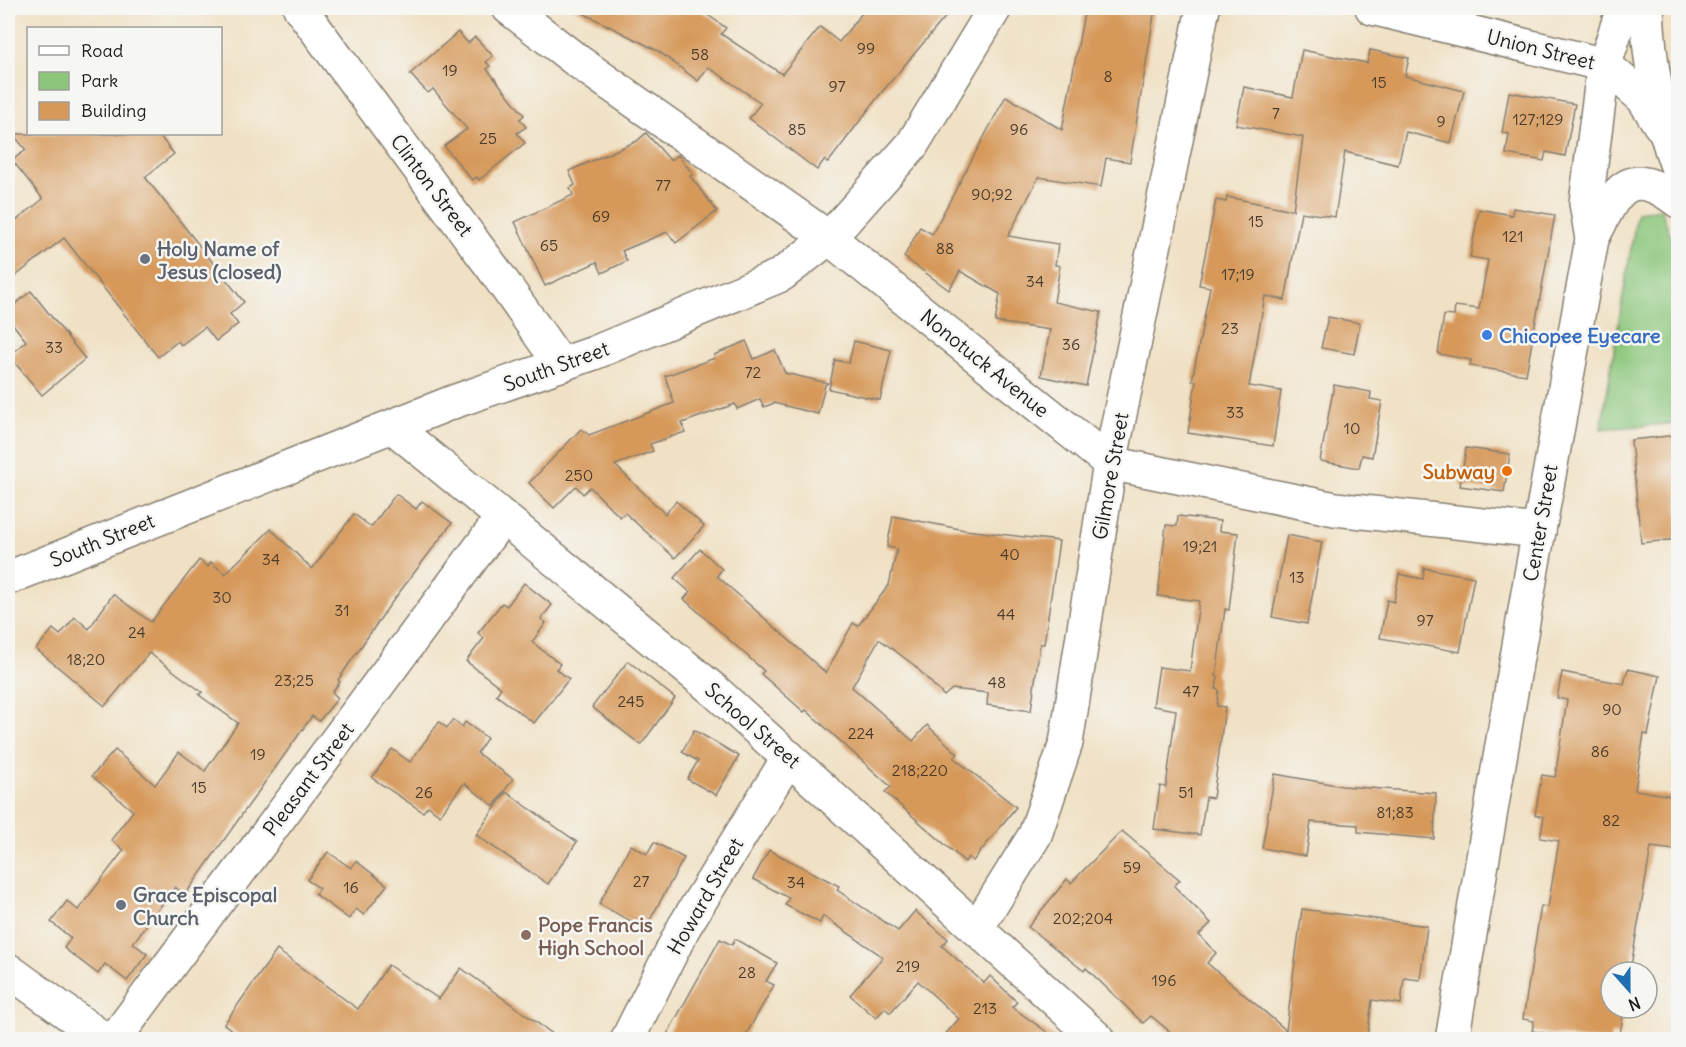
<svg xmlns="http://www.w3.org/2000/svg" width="1686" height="1047" font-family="Delius,sans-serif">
<rect width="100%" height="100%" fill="#f6f6f2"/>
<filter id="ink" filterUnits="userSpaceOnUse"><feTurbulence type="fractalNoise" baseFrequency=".0167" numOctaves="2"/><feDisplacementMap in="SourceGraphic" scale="12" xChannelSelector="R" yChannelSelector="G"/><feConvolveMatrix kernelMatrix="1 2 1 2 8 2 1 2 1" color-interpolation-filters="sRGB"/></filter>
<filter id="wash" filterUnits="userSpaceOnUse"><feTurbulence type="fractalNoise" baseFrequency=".008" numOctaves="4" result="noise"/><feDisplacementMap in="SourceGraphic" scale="24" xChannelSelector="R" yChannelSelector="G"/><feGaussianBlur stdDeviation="1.35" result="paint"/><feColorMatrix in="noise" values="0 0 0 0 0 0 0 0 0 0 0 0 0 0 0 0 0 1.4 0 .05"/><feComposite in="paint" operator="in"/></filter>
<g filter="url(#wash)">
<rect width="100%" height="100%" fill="#f0e1c5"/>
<path fill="#8bc67b" stroke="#54714c" stroke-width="1.5" d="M1661 209 1678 257V423L1601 429 1637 212Z"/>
<g id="blocks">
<g fill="#d6995a">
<path d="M573 8H698L726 28 721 34 782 74 820 27 839 42 866 8H953L881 93 828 163 824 160 817 170 749 118 761 103 708 67 698 81 658 51Z"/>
<path d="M1085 8H1155L1130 162 1106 158 1101 187 1039 177 1008 236 1058 244 1055 265 1060 266 1054 302 1101 312 1086 386 1041 376 1050 330 995 322 1000 294 960 271 949 290 904 257 920 227 932 234 1006 96 1062 130Z"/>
<path d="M458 32 468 43 475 37 493 56 486 62 490 66 487 69 524 115 520 119 526 127 517 133 525 143 479 180 477 177 472 180 444 146 467 129 433 89 428 93 410 74Z"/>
<path d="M1302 50 1367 63 1370 50 1409 58 1405 76 1464 91 1451 143 1406 132 1398 165 1345 152 1335 217 1301 212 1285 300 1265 296 1249 386 1281 391 1273 446 1188 433 1196 381H1192L1210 287 1199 285 1216 200 1226 202 1227 197 1293 210 1303 137 1236 125 1244 87 1293 97Z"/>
<path d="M1509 92 1575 104 1565 156 1546 152 1544 161 1506 154 1509 134 1502 133Z"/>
<path d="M646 133 670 160 678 155 693 174 690 176 717 211 676 243 667 232 622 251 627 261 602 273 597 262 545 286 515 222 573 195 570 188 575 185 569 171 637 141Z"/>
<path d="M13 134H158L174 154 145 177 244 302 230 314 238 324 216 341 205 327 181 345 178 341 158 357 64 238 8 282V227L43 199 12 160 26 150Z"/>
<path d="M1513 208 1555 215 1526 375 1470 366 1471 360 1438 354 1444 315 1454 316 1455 306 1479 309 1488 260 1470 257 1479 209 1512 215Z"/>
<path d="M31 291 85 359 42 395 9 356 26 341 8 318V310Z"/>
<path d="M1328 317 1360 323 1354 354 1321 348Z"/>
<path d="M746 341 754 359 775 350 785 373 828 383 825 385 818 414 774 403 764 407 760 399 737 409 735 404 682 423 685 432 650 444 653 451 615 465 665 514 676 501 704 526 675 558 625 513 620 517 590 487 583 494 576 486 554 508 529 483 581 429 589 435 674 403 665 376 715 358 714 355Z"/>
<path d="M854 341 891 350 880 400 829 389 835 360 849 363Z"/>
<path d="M1334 385 1371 392 1370 399 1382 401 1372 457 1362 455 1359 468 1320 461Z"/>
<path d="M1678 435V539L1641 543 1631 440Z"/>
<path d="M1466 448 1510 454 1504 492 1460 486Z"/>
<path d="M396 494 416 509 422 501 452 523 389 606 338 680 340 682 332 692 338 698 319 721 312 716 185 895 175 887 133 943 147 954 127 981 105 964 98 974 64 948 71 938 51 922 67 901 78 910 124 850 111 840 133 811 92 776 115 750 155 785 179 752 205 771 238 723 199 695 202 692 149 653 105 706 36 649 53 629 60 635 75 617 89 629 113 594 151 622 199 560 208 567 211 562 225 574 271 529 312 569 354 514 371 527Z"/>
<path d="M893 516 965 530 1059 541 1044 644H1040L1031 711 987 705 988 693 952 689 944 696 914 665 879 639 852 687 913 741 927 725 958 754 954 758 1016 807 973 861 968 857 965 862 885 792 891 787 806 710 804 712 761 674 764 671 684 599 690 592 674 578 700 549 722 569 717 576 826 673 853 623 858 626 889 585 897 549 887 547Z"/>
<path d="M1178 516 1220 521 1219 531 1238 533 1229 610 1225 609 1216 676H1218L1216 689 1219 690 1217 706 1225 707 1213 798 1206 797 1200 835 1154 829 1160 786 1166 787 1176 710 1153 706 1159 667 1190 671 1199 601 1158 596 1166 525 1177 526Z"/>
<path d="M1287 535 1322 542 1307 624 1272 617Z"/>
<path d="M1424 568 1474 577 1460 652 1380 638 1387 600 1394 602 1399 574 1423 579Z"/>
<path d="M524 583 552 605 541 619 546 623 532 642 560 664 556 669 569 679 534 723 496 695 501 688 466 661 484 638 478 633 502 603 507 606Z"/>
<path d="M628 661 675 698 641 745 592 707Z"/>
<path d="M1628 669 1660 676 1648 735 1644 734 1635 790 1678 797V823L1674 850 1651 847 1630 972H1611V1008H1624L1620 1035 1611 1034 1610 1040H1585L1532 1031 1534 1021 1523 1019 1541 906 1548 907 1559 841 1540 838 1544 817 1535 815 1542 775 1555 777 1567 700 1557 698 1562 672 1624 684Z"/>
<path d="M453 720 462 727 465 722 487 738 477 753 513 779 494 806 464 783 440 815 428 806 423 812 372 778 392 749 410 762 439 722 447 728Z"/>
<path d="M694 730 739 756 716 795 687 779 698 761 682 752Z"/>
<path d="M1275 774 1342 786 1436 793 1434 839 1358 832V825L1311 822 1306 856 1262 848Z"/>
<path d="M506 792 577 842 548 884 476 835Z"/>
<path d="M1122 831 1180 880 1174 886 1211 923 1199 935 1216 953 1207 963 1286 1030 1302 909 1427 926 1420 980 1404 978 1401 1004 1372 1000 1367 1040H1180L1151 1016 1143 1023 1086 968 1084 971 1028 927 1067 879 1071 883Z"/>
<path d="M654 842 684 858 645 929 599 904 631 845 647 854Z"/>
<path d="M769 850 839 886 837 890 898 931 915 911 948 939 942 946 984 983 990 976 1017 1002 1012 1007 1058 1040H940L959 1019 918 981 890 1013 885 1008 876 1018 850 995 883 957 823 916 820 923 785 905 789 898 753 879Z"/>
<path d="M328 852 351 868 356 861 387 885 364 915 356 909 349 919 315 894 319 888 307 880Z"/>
<path d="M720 939 732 945 735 939 777 963 766 981 774 985 743 1040H664Z"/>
<path d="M277 950 358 1009 388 965 439 999 461 968 561 1040H245L224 1024Z"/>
</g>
</g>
</g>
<g filter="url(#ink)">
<use href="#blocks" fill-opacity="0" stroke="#867e70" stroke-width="1.5"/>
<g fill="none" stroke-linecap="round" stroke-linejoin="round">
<defs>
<g id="minor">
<path d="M300 8 495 271 561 365"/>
<path d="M509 8 576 60 829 238 1110 463 1335 509 1539 531"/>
<path d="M1372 8 1605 65"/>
<path d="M393 427 715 691 1099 1040"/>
<path d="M8 578 453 402 594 353 781 275 829 238 912 145 995 8"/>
<path d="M977 928 1035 835 1066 743 1110 463 1203 8"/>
<path d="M114 1040 502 518"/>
<path d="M627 1040 684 927 789 757"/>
</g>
<g id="major">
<path d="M1647 8C1649 62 1659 118 1678 169"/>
<path d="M1605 65 1643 98 1660 125"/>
<path d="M1592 239C1615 193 1626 162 1678 201"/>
<path d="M8 970 105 1040"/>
<path d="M1452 1040 1532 569 1592 239 1586 203 1603 70 1623 8"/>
</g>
</defs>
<use href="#minor" stroke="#867e70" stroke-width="36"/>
<use href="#major" stroke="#867e70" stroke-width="36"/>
<use href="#minor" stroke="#fff" stroke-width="33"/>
<use href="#major" stroke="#fff" stroke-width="33"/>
</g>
</g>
<g fill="#6b7280" stroke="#f6f6f2" stroke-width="2">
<circle cx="145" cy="259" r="6"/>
<circle cx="121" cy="905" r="6"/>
</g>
<circle fill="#3f7fe0" stroke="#f6f6f2" stroke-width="2" cx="1487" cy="335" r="6"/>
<circle fill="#e8710a" stroke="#f6f6f2" stroke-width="2" cx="1507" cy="471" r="6"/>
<circle fill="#8d6e63" stroke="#f6f6f2" stroke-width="2" cx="526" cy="935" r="6"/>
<g text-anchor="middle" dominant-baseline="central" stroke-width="5" stroke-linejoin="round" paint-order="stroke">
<g font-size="16" fill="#4a3b2c">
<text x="866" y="48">99</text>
<text x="700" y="54">58</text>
<text x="450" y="70">19</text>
<text x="1108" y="76">8</text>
<text x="1379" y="82">15</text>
<text x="837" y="86">97</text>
<text x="1276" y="113">7</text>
<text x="1538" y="119">127;129</text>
<text x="1441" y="121">9</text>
<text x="797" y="129">85</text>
<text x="1019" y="129">96</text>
<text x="488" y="138">25</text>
<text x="663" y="185">77</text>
<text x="992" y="194">90;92</text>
<text x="601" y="216">69</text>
<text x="1256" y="221">15</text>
<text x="1513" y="236">121</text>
<text x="549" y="245">65</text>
<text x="945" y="248">88</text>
<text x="1238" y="274">17;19</text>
<text x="1035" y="281">34</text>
<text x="1230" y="328">23</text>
<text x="1071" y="344">36</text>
<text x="54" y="347">33</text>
<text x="753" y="372">72</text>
<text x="1235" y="412">33</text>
<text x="1352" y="428">10</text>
<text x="579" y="475">250</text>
<text x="1200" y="546">19;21</text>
<text x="1010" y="554">40</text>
<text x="271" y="559">34</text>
<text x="1297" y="577">13</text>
<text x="222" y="597">30</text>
<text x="342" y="610">31</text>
<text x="1006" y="614">44</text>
<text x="1425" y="620">97</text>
<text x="137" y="632">24</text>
<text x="86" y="659">18;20</text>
<text x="294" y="680">23;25</text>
<text x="997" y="682">48</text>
<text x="1191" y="691">47</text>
<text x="631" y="701">245</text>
<text x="1612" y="709">90</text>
<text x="861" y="733">224</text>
<text x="1600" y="751">86</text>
<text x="258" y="754">19</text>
<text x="920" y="770">218;220</text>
<text x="199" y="787">15</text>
<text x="424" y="792">26</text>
<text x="1186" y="792">51</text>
<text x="1395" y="812">81;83</text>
<text x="1611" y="820">82</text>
<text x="1132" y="867">59</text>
<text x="641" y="881">27</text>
<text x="796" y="882">34</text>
<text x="351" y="887">16</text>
<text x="1083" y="918">202;204</text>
<text x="908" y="966">219</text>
<text x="747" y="972">28</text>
<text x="1164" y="980">196</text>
<text x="985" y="1008">213</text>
</g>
<g font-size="20" fill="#1c1c1c" stroke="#f6f6f2">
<text transform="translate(1541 49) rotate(14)">Union Street</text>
<text transform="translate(432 185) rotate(53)">Clinton Street</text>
<text transform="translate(985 363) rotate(39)">Nonotuck Avenue</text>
<text transform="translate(556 366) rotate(-20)">South Street</text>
<text transform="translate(1110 476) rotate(-80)">Gilmore Street</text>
<text transform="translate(1540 523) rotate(-80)">Center Street</text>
<text transform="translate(102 540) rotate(-22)">South Street</text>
<text transform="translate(753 725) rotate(41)">School Street</text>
<text transform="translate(308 779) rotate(-53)">Pleasant Street</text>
<text transform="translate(705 896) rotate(-60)">Howard Street</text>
</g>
<g font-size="20" font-weight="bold" fill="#5b616d" stroke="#f6f6f2" text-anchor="start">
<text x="157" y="248">Holy Name of<tspan x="157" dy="23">Jesus (closed)</tspan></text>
<text x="133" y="894">Grace Episcopal<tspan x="133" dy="23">Church</tspan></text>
</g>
<g font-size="20" font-weight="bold" fill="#366cbe" stroke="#f6f6f2" text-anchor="start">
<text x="1499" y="335">Chicopee Eyecare</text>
</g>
<g font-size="20" font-weight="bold" fill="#c56008" stroke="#f6f6f2" text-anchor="end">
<text x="1495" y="471">Subway</text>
</g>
<g font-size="20" font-weight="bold" fill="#785e54" stroke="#f6f6f2" text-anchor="start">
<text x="538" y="924">Pope Francis<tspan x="538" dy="23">High School</tspan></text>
</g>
</g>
<rect width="1686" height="1047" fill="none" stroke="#f6f6f2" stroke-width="30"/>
<rect x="27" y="27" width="195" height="108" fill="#f6f6f2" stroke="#9f9f9c" stroke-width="1.5"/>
<rect x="39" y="46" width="30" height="9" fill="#ffffff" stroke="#9f9f9c" stroke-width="1.5"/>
<text x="81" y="57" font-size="18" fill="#1c1c1c">Road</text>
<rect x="39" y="72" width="30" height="18" fill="#8bc67b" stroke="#9f9f9c" stroke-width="1.5"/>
<text x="81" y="87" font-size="18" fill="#1c1c1c">Park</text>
<rect x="39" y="102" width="30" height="18" fill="#d6995a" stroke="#9f9f9c" stroke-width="1.5"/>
<text x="81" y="117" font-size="18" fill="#1c1c1c">Building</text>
<g transform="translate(1629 990) rotate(159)"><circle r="28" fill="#f6f6f2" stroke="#9f9f9c" stroke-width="1.5"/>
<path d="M0-4.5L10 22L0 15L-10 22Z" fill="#1f6fb2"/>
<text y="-9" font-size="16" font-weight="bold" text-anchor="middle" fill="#1c1c1c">N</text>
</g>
</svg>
